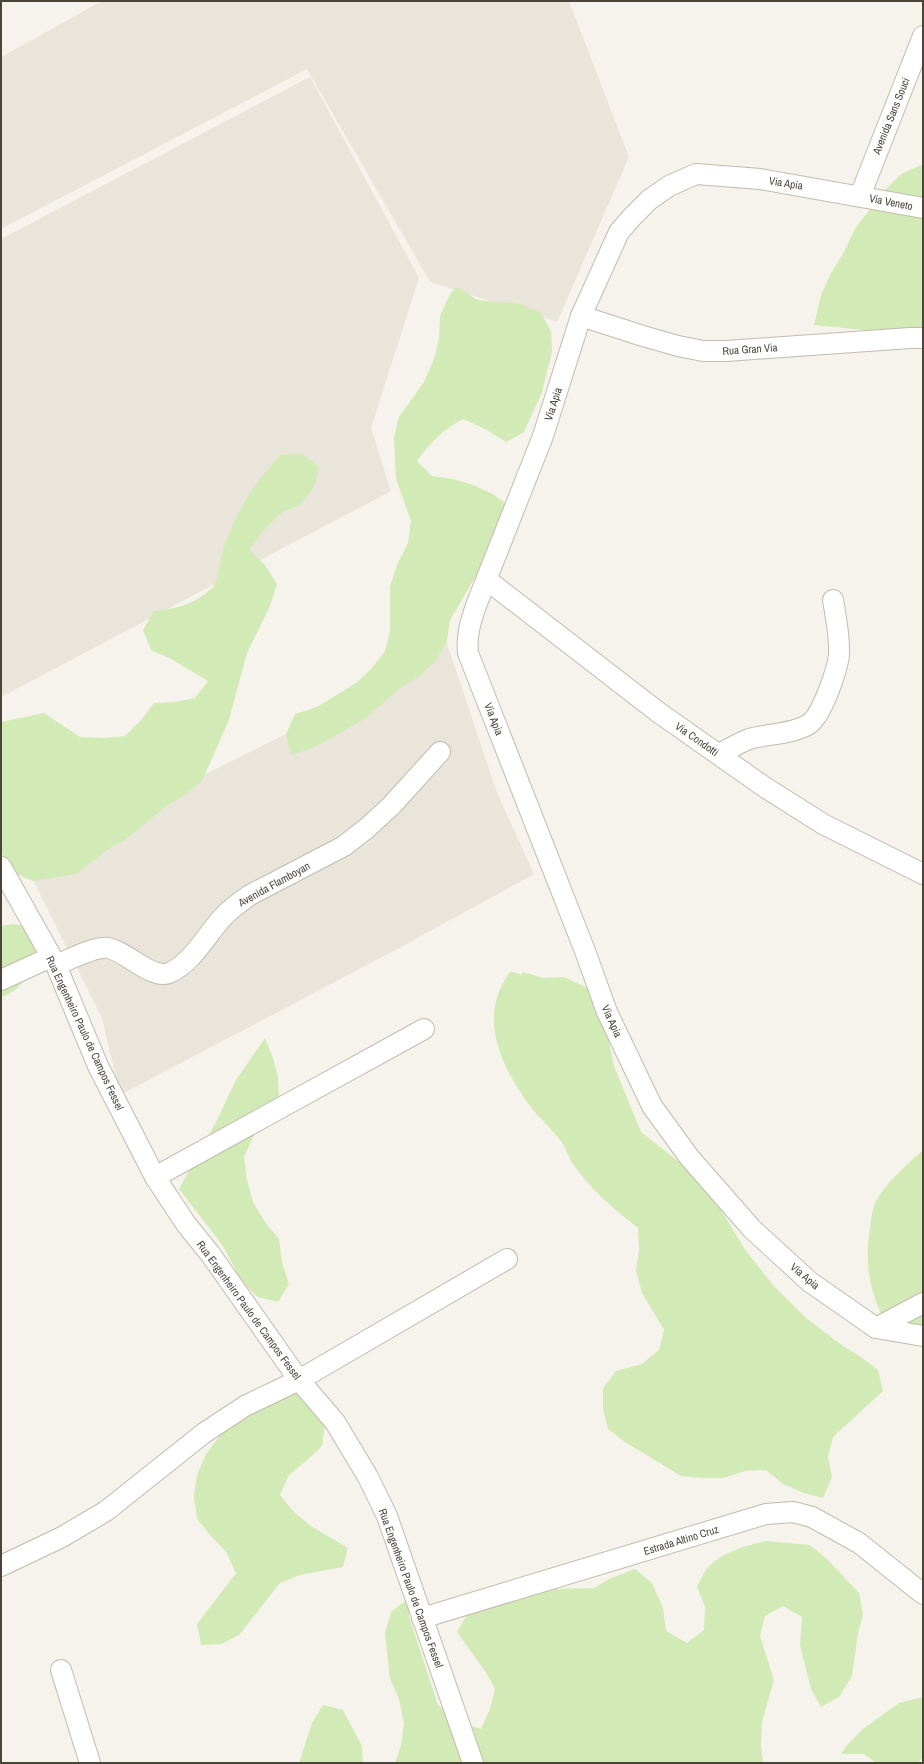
<svg xmlns="http://www.w3.org/2000/svg" width="924" height="1764" font-family="'Archivo Narrow',sans-serif">
<rect width="100%" height="100%" fill="#f6f3ec"/>
<g fill="#eae5da">
<path d="M102 1H569L629 157 557 322 430 282 307 69 1 229V57Z"/>
<path d="M310 77 419 278 371 428 391 491 1 697V239Z"/>
<path d="M445 638 498 795 534 874 390 953 120 1095 102 1018 25 864 292 731Z"/>
</g>
<g fill="#d2eab5">
<path d="M921 165 923 166V336L814 325 821 295 830 275 844 252 856 227 886 189 901 174Z"/>
<path d="M456 287 466 292 477 300 521 304 541 313 551 331 552 352 542 392 524 432 506 442 485 429 463 419C442 430 431 442 417 461L432 476 453 479 473 485 493 494 510 507 483 564 450 620 447 641 436 660 421 675 399 689 366 718 313 748 291 755 286 734 295 714 317 707 356 683 372 668 385 651 390 631V587L397 565 408 543 411 521 396 479 394 437 399 417 424 382 434 359 439 339 440 316 449 296Z"/>
<path d="M302 454 319 467 314 487 301 504 281 513 264 530 249 549 265 565 277 584 270 606 247 653 229 720 202 781 185 795 165 807 129 837 111 847 76 874 33 881 12 872 2 854 1 851V722L44 713 80 737 103 738 125 736 141 720 154 703 175 702 195 698 208 681 171 659 151 650 143 630 154 611C173 609 189 606 205 594 207 591 212 589 214 586 219 576 220 558 224 547 236 512 255 481 281 455Z"/>
<path d="M13 924 35 927 49 944C39 961 21 993 1 997V926Z"/>
<path d="M511 971 521 975 523 972 543 978 564 977 584 986 603 1001 608 1021 609 1042 614 1066 641 1132 696 1175 710 1192 746 1251 774 1286 806 1318 843 1346 861 1357 878 1370 883 1391 833 1437 828 1457 832 1477 823 1498 804 1493 783 1484 766 1470 745 1471 723 1478H702L681 1476 625 1442 608 1429 603 1409V1388L616 1371 642 1364 659 1350 664 1330 642 1293 636 1271 639 1249 638 1228C615 1210 590 1189 573 1164 568 1157 566 1147 560 1140 551 1128 539 1118 530 1106 501 1066 476 1016 511 971Z"/>
<path d="M265 1038 273 1058 278 1078 279 1099 253 1137 244 1157 247 1180 253 1202 265 1222 279 1239 282 1262 289 1284 278 1302 258 1297 242 1282 223 1246 179 1189 216 1122 236 1080Z"/>
<path d="M921 1152H923V1326H909L881 1314C868 1284 865 1260 870 1228 871 1220 872 1209 876 1201 886 1183 906 1165 921 1152Z"/>
<path d="M275 1379 294 1390 310 1403 325 1424 322 1446 306 1461 289 1475 280 1495 294 1512 311 1526 348 1548 343 1567 300 1575 280 1583 240 1634 222 1644 201 1645 197 1624 236 1573 226 1552 211 1536 197 1519 194 1496 197 1475 206 1454 247 1401 262 1386Z"/>
<path d="M766 1541 810 1545 827 1559 859 1593 863 1614 858 1633 852 1676 839 1697 821 1707 811 1689 800 1646 802 1617 783 1606 765 1616 760 1636 774 1680 762 1722 761 1745 763 1763H395L401 1745 404 1723 399 1699 390 1679 385 1634 391 1612 409 1598V1616L438 1705 459 1722 481 1729 490 1709 495 1689 485 1671 457 1632 468 1613 527 1595 551 1589 594 1588 611 1578 635 1569 652 1583 663 1608 666 1631 687 1643 704 1630 705 1607 697 1587C700 1581 704 1572 708 1567 724 1551 745 1546 766 1541Z"/>
<path d="M923 1697V1757L918 1763H876L864 1754H841L847 1745 863 1729 899 1703Z"/>
<path d="M323 1705 343 1710 362 1746 363 1763H299L312 1723Z"/>
</g>
<g fill="none" stroke-linecap="round" stroke-linejoin="round">
<defs>
<g id="minor">
<path d="M860 196 923 36"/>
<path d="M923 208 760 179 696 174 669 186 649 200 632 217 619 232 581 316 543 436 477 603C471 620 466 635 468 653L585 951 607 1012 652 1106 689 1157 752 1229 810 1282 876 1328 923 1336"/>
<path d="M581 316 643 336 678 346 703 351H726L910 338H923"/>
<path d="M487 580 658 712 763 786 823 824 923 874"/>
<path d="M719 754C729 749 739 743 749 739 767 734 794 734 809 724 822 715 837 671 839 655 840 637 836 618 833 600"/>
<path d="M1 867 56 965 98 1066 155 1177 186 1224 211 1255 299 1380 335 1422 368 1477 387 1516 473 1763"/>
<path d="M56 965C69 960 95 946 108 948 126 951 152 980 169 973 192 963 206 936 222 918 230 909 240 902 250 895L344 846 367 828 391 806 440 752"/>
<path d="M1 980 51 957"/>
<path d="M155 1177 424 1029"/>
<path d="M876 1328 923 1303"/>
<path d="M1 1566 62 1537 106 1511 204 1433 245 1406 299 1380 507 1259"/>
<path d="M422 1618 766 1514 793 1512 812 1517 859 1543 923 1594"/>
<path d="M61 1670 90 1763"/>
</g>
</defs>
<use href="#minor" stroke="#c2bbae" stroke-width="22"/>
<use href="#minor" stroke="#fff" stroke-width="20"/>
</g>
<g text-anchor="middle" dominant-baseline="central" stroke-width="3" stroke-linejoin="round" paint-order="stroke">
<g font-size="11" fill="#4b4439" stroke="#fff">
<text transform="translate(891 116) rotate(-68)">Avenida Sans Souci</text>
<text transform="translate(786 183) rotate(9)">Via Apia</text>
<text transform="translate(891 202) rotate(11)">Via Veneto</text>
<text transform="translate(750 349) rotate(-4)">Rua Gran Via</text>
<text transform="translate(553 404) rotate(-72)">Via Apia</text>
<text transform="translate(494 719) rotate(69)">Via Apia</text>
<text transform="translate(697 739) rotate(35)">Via Condotti</text>
<text transform="translate(274 884) rotate(-29)">Avenida Flamboyan</text>
<text transform="translate(612 1021) rotate(66)">Via Apia</text>
<text transform="translate(85 1033) rotate(65)">Rua Engenheiro Paulo de Campos Fessel</text>
<text transform="translate(805 1276) rotate(40)">Via Apia</text>
<text transform="translate(249 1310) rotate(54)">Rua Engenheiro Paulo de Campos Fessel</text>
<text transform="translate(681 1540) rotate(-17)">Estrada Altino Cruz</text>
<text transform="translate(411 1588) rotate(70)">Rua Engenheiro Paulo de Campos Fessel</text>
</g>
</g>
<rect width="924" height="1764" fill="none" stroke="#4b4439" stroke-width="4"/>
</svg>
